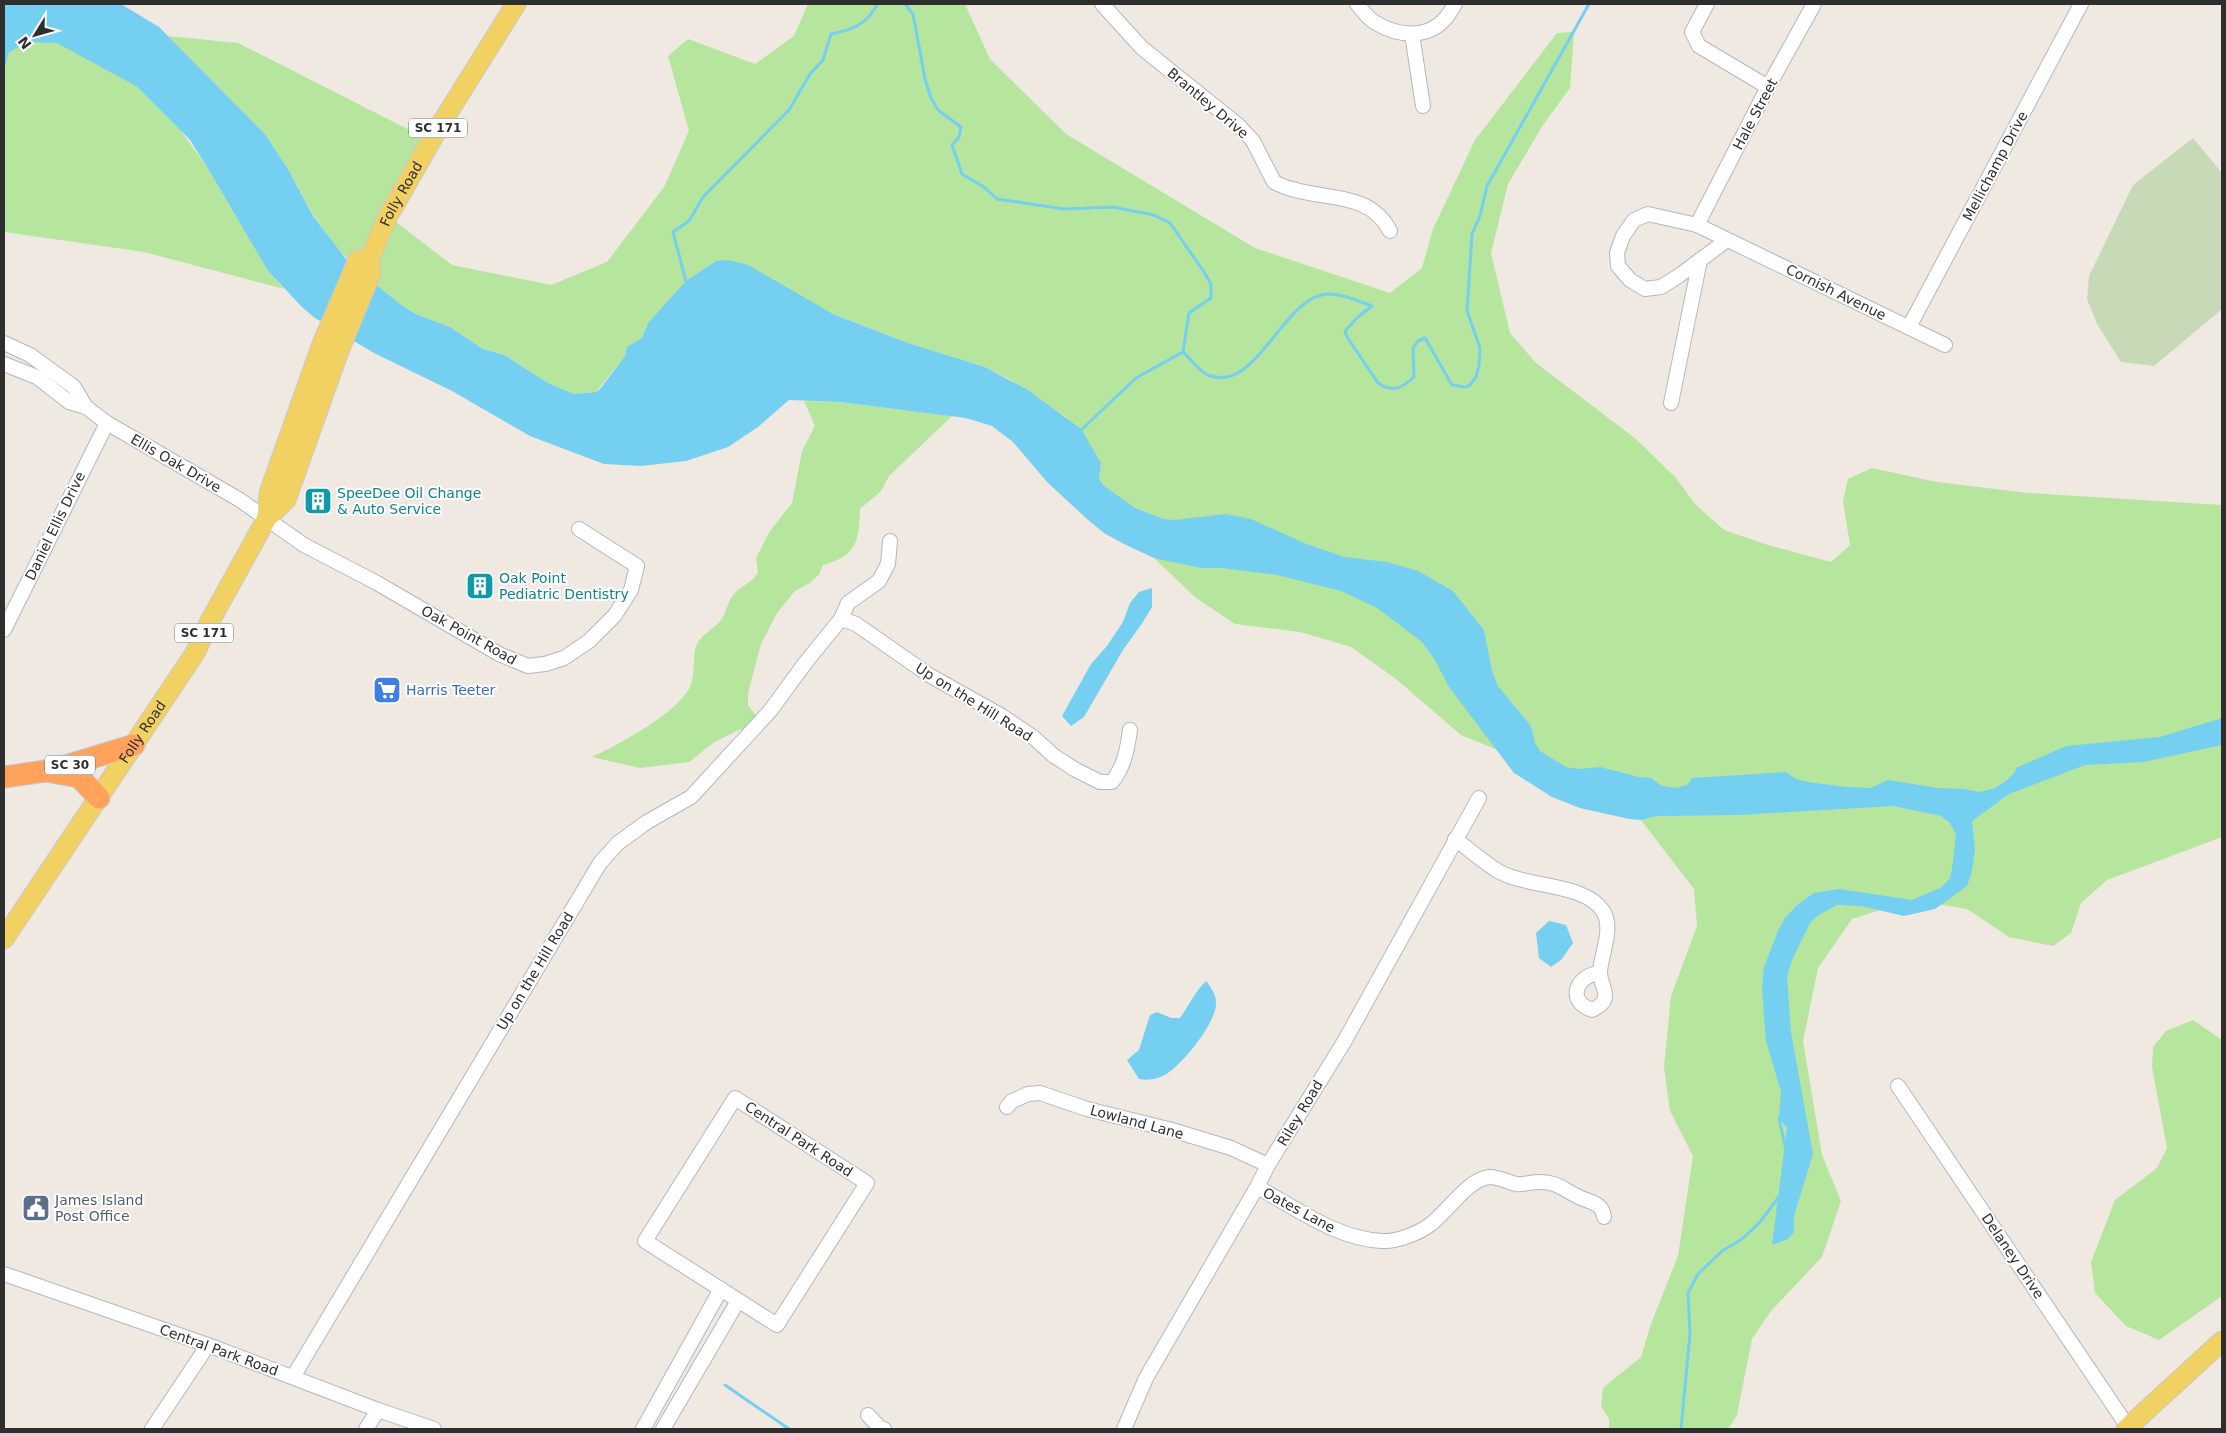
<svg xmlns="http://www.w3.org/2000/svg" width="2226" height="1433" font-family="'DejaVu Sans',sans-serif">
<rect width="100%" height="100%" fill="#efe9e1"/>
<g fill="#b6e59e">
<path d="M808 4H965L990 59 1066 134 1255 248 1390 293 1422 268 1433 229 1475 140 1557 33 1574 32 1570 88 1543 125 1508 184 1491 253 1510 333 1536 363 1636 439 1676 478 1696 505 1724 530 1771 546 1831 562 1850 545 1843 501 1848 479 1872 468 1937 482 2028 493 2222 505V837L2107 880 2081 903 2071 933 2053 946 2009 937 1967 909 1912 900 1852 919 1818 968 1803 1041 1822 1155 1841 1201 1822 1257 1771 1311 1752 1339 1737 1415 1728 1429H1609V1419L1601 1406 1603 1388 1641 1357 1651 1324 1678 1256 1693 1156 1670 1111 1664 1067 1671 996 1697 926 1694 889 1641 820 1599 792 1461 735 1396 679 1351 647 1300 632 1235 624 1196 598 1154 558 1099 479 1101 463 1067 418 1009 379 985 367 908 343 831 313 716 261 702 271 648 323 642 338 627 347 625 356 596 392 574 394 548 383 504 355 483 349 450 327 416 314 404 307 360 272 336 247 313 215 288 169 265 134 168 36 238 43 431 141 388 216 452 265 551 285 607 262 664 187 689 131 668 56 688 39 755 64 794 36Z"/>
<path d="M43 41 57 43 73 50 136 86 181 131 207 167 268 271 284 289 144 252 4 232V70L9 51 30 42Z"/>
<path d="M804 401 840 402 952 416 889 476 881 491 860 509C859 541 857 556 823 565L819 574 810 583 795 591 777 613 761 644 748 693V705L757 717 759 734 749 735 740 729 713 743 689 762 640 768 592 757C619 744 673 716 689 689 696 677 692 654 697 644 701 635 715 628 721 620 727 612 727 601 735 593 743 585 752 582 758 573L756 558 770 531 792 503 802 451 815 426Z"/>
<path d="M2193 1020 2222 1040V1296L2159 1340 2126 1326 2095 1293 2091 1262 2115 1200 2157 1168 2167 1148 2152 1067 2153 1047 2166 1031Z"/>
</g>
<path fill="#c8d9b8" d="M2193 138 2222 173V309L2154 366 2121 362 2097 324 2087 299 2089 276 2133 185Z"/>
<g fill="#75cff0">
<path d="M4 4H121L159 27 265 134 288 169 313 216 346 259 360 272 404 307 416 314 450 327 483 349 504 355 548 383 574 394 596 392 600 389 625 356 627 347 642 338 648 323 686 281 716 261 728 260 748 265 833 314 908 343 985 367 1028 390 1081 429 1101 463 1099 479 1104 486 1135 508 1163 519 1174 520 1226 514 1251 519 1304 543 1344 557 1387 562 1418 571 1453 591 1484 630 1492 671 1498 686 1531 726 1535 743 1540 751 1566 767 1580 769 1600 767 1639 777 1651 778 1662 786 1676 788 1687 785 1692 778 1786 772 1796 779 1808 782 1846 787 1871 788 1888 780 1938 788 1964 789 1979 792 1995 788 2006 781 2015 772 2016 768 2066 746 2160 737 2222 718V745L2143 762 2085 765 2009 794 1972 821 1975 849 1972 871 1967 886 1935 909 1904 916 1861 906 1837 905 1817 916 1810 923 1792 960 1787 977 1791 1032 1813 1154 1794 1216V1232L1788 1239 1772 1245 1787 1128 1779 1118 1781 1092 1766 1041 1762 988 1764 967 1778 931 1785 918 1798 904 1814 893 1839 889 1912 900 1942 887 1950 878 1952 869 1956 835 1950 823 1941 816 1893 806 1739 815 1657 816 1641 820 1629 819 1580 808 1552 797 1514 773 1449 687 1435 660 1422 642 1377 608 1341 591 1277 575 1222 568H1201L1154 558 1124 544 1104 533 1087 519 1047 482 1013 442 992 426 966 418 840 402 789 400 758 427 728 447 686 461 641 466 604 464 530 436 452 391 374 353 315 318 302 307 268 271 207 167 190 140 136 86 57 43 30 42 9 52 4 70Z"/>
<path d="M1152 588V607L1143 622 1123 650 1084 717 1071 726 1062 716 1091 664 1107 646 1123 622 1130 603 1139 592Z"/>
<path d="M1549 921 1566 925 1573 943 1561 960 1551 967 1539 958 1536 933Z"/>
<path d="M1206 981C1211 987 1217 996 1216 1005 1214 1025 1184 1062 1168 1073 1159 1079 1149 1081 1139 1079L1127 1060 1139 1050 1150 1015 1157 1012 1171 1018H1180C1189 1005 1195 992 1206 981Z"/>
</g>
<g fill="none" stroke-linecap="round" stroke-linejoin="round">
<g stroke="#75cff0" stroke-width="3">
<path d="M905 4 913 14 925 79 931 98 938 110 961 127 959 137 952 145 962 174 984 187 997 199 1064 209 1112 207 1154 215 1170 223 1204 272 1211 284V298L1189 313 1183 352"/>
<path d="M687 285 673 232 689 221 703 197 789 110 810 74 823 60 831 34C852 30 868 24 877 4"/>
<path d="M1183 352C1190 358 1199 371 1208 375 1257 395 1283 295 1328 294 1343 294 1358 301 1372 306L1358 317 1345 331 1347 337 1378 383C1393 393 1402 388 1414 377L1413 348 1418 341 1425 338 1452 385 1466 387 1470 385 1476 377 1479 365 1480 348 1467 311 1472 234 1480 216 1487 186 1589 4"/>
<path d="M1079 432 1136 378 1183 352"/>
<path d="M1779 1118 1786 1150"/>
<path d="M725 1385 789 1429"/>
<path d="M1681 1429 1690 1334 1688 1293 1698 1274 1722 1251 1742 1239 1760 1222 1781 1194"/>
</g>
<defs>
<g id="minor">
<path d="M1102 4 1142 48 1238 125 1253 141 1274 182C1280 185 1286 188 1292 189 1327 200 1370 192 1390 231"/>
<path d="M1357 4C1362 10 1368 19 1376 23 1397 36 1426 39 1444 20 1449 15 1452 9 1455 4"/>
<path d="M1707 4 1692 32 1699 46 1768 87"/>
<path d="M1412 34 1423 106"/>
<path d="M1697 225 1768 87 1814 4"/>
<path d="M1727 240 1680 275 1661 287 1645 289 1630 280 1618 266 1617 253 1623 236 1634 220 1648 214 1697 225 1945 345"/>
<path d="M1909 327 2081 4"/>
<path d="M4 343 30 355 74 387 86 407"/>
<path d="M4 364 37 377 69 402 86 407 107 423 240 500 304 545 377 583 499 654 528 666 545 664 564 658 589 641 615 615 631 590 637 566 579 529"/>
<path d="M1671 403 1700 260"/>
<path d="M841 619 856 624 929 675 1002 716 1033 737 1054 756 1076 770 1100 782H1112C1125 765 1127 750 1130 730"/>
<path d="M4 630 107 423"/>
<path d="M1455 839C1469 849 1483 862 1498 871 1527 888 1585 883 1603 911 1614 929 1601 953 1600 972 1600 988 1616 999 1592 1010 1566 1001 1576 975 1600 973"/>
<path d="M1898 1086 2128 1427"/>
<path d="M735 1098 867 1183 777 1325 645 1241Z"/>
<path d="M1007 1107 1012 1101 1028 1094 1040 1093 1087 1109 1172 1130 1231 1148 1268 1165"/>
<path d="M1257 1187C1296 1208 1337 1239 1382 1241 1397 1242 1419 1233 1431 1224 1447 1212 1469 1178 1490 1177 1498 1177 1508 1182 1516 1184 1523 1185 1531 1182 1538 1182 1555 1181 1563 1189 1577 1196 1589 1203 1602 1201 1604 1217"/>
<path d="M4 1274 208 1345 378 1410 434 1429"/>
<path d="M293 1377 600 863 618 843 647 822 691 797 770 711 806 662 841 619 848 603 879 581 888 564 890 541"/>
<path d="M868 1415 880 1428 884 1429"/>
<path d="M152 1429 208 1345"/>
<path d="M366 1429 378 1410"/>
<path d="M643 1429 721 1289"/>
<path d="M663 1429 738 1301"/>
<path d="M1124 1429 1146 1378 1257 1187 1268 1165 1344 1042 1479 798"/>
</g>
<g id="major">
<path d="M267 518 269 493 322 344 358 260 370 258"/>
<path id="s1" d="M4 939 195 653 210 621 267 518 286 500 339 351 371 273 370 258 388 216 439 127 516 4"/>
<path d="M2126 1429 2222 1341"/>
</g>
<g id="highway">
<path d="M51 772 79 777 99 798"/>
<path d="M4 777 52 770 134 745"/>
</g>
</defs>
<use href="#minor" stroke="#b4b7c1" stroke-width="16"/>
<use href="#major" stroke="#c9c9c9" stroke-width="21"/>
<use href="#highway" stroke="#c9c9c9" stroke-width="23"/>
<use href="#minor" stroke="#fff" stroke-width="14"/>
<use href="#major" stroke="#f2d163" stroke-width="19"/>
<use href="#highway" stroke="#ffa35c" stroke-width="21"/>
</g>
<defs>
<symbol id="building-square" viewBox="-11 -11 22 22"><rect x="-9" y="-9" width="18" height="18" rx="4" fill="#0f9aa8" stroke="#fff"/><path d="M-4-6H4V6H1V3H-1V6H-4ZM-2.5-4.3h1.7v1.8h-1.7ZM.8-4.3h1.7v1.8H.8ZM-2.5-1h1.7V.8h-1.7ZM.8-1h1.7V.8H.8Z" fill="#fff"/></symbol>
<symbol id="supermarket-square" viewBox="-11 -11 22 22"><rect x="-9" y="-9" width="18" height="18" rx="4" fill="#3f7fe0" stroke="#fff"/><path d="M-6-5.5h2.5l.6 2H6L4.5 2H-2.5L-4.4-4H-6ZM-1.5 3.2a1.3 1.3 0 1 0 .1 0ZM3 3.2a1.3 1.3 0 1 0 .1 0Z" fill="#fff"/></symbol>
<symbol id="civic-square" viewBox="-11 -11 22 22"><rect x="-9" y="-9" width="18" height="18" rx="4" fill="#5c6f8a" stroke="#fff"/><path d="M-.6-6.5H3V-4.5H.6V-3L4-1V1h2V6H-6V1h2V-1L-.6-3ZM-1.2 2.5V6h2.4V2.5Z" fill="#fff"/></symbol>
</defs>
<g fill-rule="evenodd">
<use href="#building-square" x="302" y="485" width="32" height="32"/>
<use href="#building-square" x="464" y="570" width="32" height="32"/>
<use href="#supermarket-square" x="371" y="674" width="32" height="32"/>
<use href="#civic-square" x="20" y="1192" width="32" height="32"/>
</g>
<g text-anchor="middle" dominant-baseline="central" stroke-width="4" stroke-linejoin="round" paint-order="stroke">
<g fill="#fff" stroke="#6d6d6d" stroke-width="1">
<rect x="409" y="118.5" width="58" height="19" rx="4"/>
<rect x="175" y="623.5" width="58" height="19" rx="4"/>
<rect x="45" y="755.5" width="50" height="19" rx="4"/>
</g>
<g font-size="12" font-weight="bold" fill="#2e2e2e">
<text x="438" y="128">SC 171</text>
<text x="204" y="633">SC 171</text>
<text x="70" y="765">SC 30</text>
</g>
<g font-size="14" fill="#2e2e2e" stroke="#fff">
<text transform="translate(1208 103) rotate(40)">Brantley Drive</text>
<text transform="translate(1755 114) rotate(-62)">Hale Street</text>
<text transform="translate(1995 166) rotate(-62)">Mellichamp Drive</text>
<text stroke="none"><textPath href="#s1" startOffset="852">Folly Road</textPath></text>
<text transform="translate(1836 292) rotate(26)">Cornish Avenue</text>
<text transform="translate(176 463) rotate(30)">Ellis Oak Drive</text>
<text transform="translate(55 526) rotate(-64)">Daniel Ellis Drive</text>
<text transform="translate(469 635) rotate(29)">Oak Point Road</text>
<text transform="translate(974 702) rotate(32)">Up on the Hill Road</text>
<text stroke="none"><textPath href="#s1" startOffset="249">Folly Road</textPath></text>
<text transform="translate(535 971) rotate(-59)">Up on the Hill Road</text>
<text transform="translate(1300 1113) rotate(-59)">Riley Road</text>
<text transform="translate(1137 1122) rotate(15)">Lowland Lane</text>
<text transform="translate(799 1139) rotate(33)">Central Park Road</text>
<text transform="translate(1299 1210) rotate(28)">Oates Lane</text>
<text transform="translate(2013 1256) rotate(56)">Delaney Drive</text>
<text transform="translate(219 1350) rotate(20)">Central Park Road</text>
</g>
<g font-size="14" fill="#0d838f" stroke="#fff" text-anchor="start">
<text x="337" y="493">SpeeDee Oil Change<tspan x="337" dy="16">&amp; Auto Service</tspan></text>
<text x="499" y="578">Oak Point<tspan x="499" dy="16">Pediatric Dentistry</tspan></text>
</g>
<g font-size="14" fill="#366cbe" stroke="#fff" text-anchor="start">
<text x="406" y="690">Harris Teeter</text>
</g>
<g font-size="14" fill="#4e5e75" stroke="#fff" text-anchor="start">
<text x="55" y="1200">James Island<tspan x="55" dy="16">Post Office</tspan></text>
</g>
</g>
<rect width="2226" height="1433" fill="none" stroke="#2e2e2e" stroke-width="10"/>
<g transform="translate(35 35) rotate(233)" stroke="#ffffff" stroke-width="4" paint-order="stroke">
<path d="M0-4L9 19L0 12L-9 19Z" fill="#2e2e2e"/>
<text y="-8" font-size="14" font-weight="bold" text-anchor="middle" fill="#2e2e2e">N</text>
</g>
</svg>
